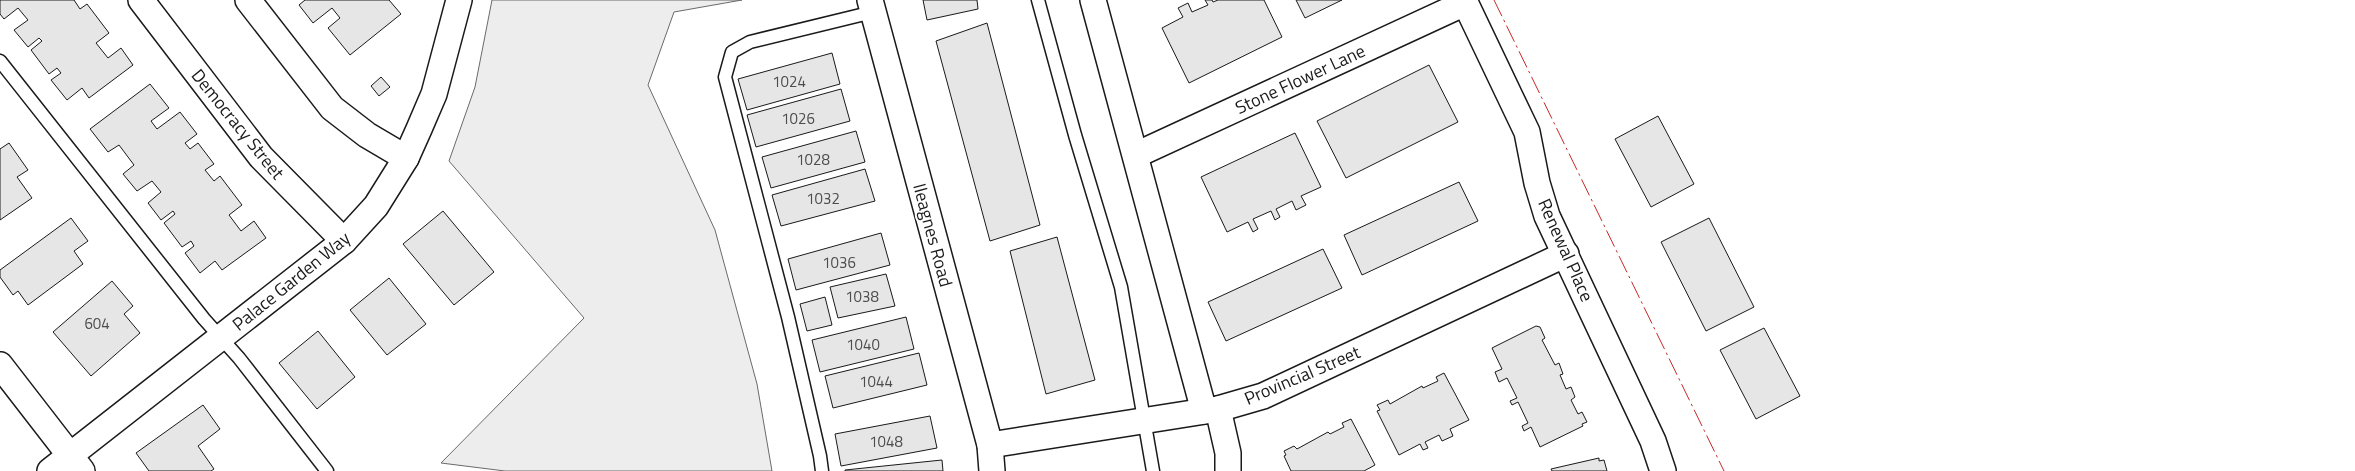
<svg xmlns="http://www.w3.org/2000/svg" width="2355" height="471" font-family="'Titillium Web',sans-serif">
<rect width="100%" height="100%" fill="#fff"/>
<path fill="#ededed" stroke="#6a6a6a" d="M492 0H742L674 12 648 85 715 230 757 384 772 471H505L441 463 584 318 449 161 475 87Z"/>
<g fill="#e6e6e6" stroke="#1a1a1a">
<path d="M0 0H74L80 9 87 4 109 33 96 43 108 58 121 48 133 65 89 98 82 88 67 100 51 80 61 73 57 68 49 74 31 50 42 41 39 38 28 47 14 30 28 20 18 8 4 19 0 14Z"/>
<path d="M305 0H389L401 14 350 55 328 28 340 18 332 8 313 23 299 5Z"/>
<path d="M923 0H977L978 9 927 20Z"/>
<path d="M1205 0H1212L1213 2 1218 0H1264L1282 37 1189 83 1162 28 1183 17 1178 8 1188 3 1192 12 1208 5Z"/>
<path d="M1296 0H1342L1305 18Z"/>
<path d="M987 23 1040 225 990 241 936 41Z"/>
<path d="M832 53 840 84 747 110 738 79Z"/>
<path d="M1429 65 1458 122 1346 178 1317 121Z"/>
<path d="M381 77 390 87 379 96 371 86Z"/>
<path d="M150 84 169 108 151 121 157 129 180 112 197 134 185 143 190 149 198 143 214 164 205 170 214 181 220 176 242 205 229 215 241 231 254 221 266 238 222 270 215 261 200 273 185 253 194 246 191 241 182 247 164 223 175 214 173 211 161 220 148 203 161 192 152 181 137 191 123 174 134 165 119 145 108 152 90 129Z"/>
<path d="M841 89 850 121 756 147 747 115Z"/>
<path d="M1658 116 1694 184 1651 207 1615 139Z"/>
<path d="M856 131 865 162 771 188 762 157Z"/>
<path d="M1295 133 1321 187 1301 196 1306 205 1296 210 1292 201 1276 209 1280 217 1275 220 1271 211 1253 219 1258 229 1253 232 1248 222 1227 232 1201 177Z"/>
<path d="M9 143 28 170 17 177 32 198 0 220V149Z"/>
<path d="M865 169 875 201 781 226 772 195Z"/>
<path d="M1459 182 1478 221 1362 275 1344 235Z"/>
<path d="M443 211 494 272 454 305 403 244Z"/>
<path d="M71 218 88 241 74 251 83 264 28 305 18 291 13 295 0 277V270Z"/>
<path d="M1709 218 1754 307 1706 331 1661 242Z"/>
<path d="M881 233 890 265 796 290 788 259Z"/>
<path d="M1057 237 1095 380 1046 394 1010 251Z"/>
<path d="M1323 249 1342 288 1226 341 1208 302Z"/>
<path d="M886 274 895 306 838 318 830 287Z"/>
<path d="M389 278 426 324 387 355 350 310Z"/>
<path d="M112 281 133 306 124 314 140 333 91 376 53 332Z"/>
<path d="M825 297 832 325 807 331 800 304Z"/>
<path d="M906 317 914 349 820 372 812 340Z"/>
<path d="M1536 326 1540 327 1545 338 1542 340 1555 365 1559 363 1563 374 1560 375 1566 389 1571 387 1575 397 1571 400 1578 414 1582 412 1587 422 1582 424 1583 426 1540 447 1531 427 1524 431 1522 426 1528 423 1518 402 1512 405 1510 401 1517 398 1507 378 1499 382 1495 372 1502 369 1492 348Z"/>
<path d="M1764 328 1800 396 1756 419 1720 350Z"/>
<path d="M318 331 355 377 317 409 279 363Z"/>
<path d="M919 353 927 385 833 408 825 376Z"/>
<path d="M1444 373 1469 420 1450 429 1453 436 1442 441 1439 435 1425 442 1428 448 1423 450 1420 444 1399 455 1377 411 1380 410 1377 405 1388 400 1390 404 1422 386 1423 388 1438 381 1436 377Z"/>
<path d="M203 405 220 429 198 446 214 469 211 471H149L136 453Z"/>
<path d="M930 416 937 448 841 466 835 434Z"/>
<path d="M1351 419 1375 465 1364 471H1291L1284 456 1286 455 1284 451 1294 446 1297 449 1328 432 1330 434 1344 427 1342 423Z"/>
<path d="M1599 458V461L1604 460 1607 471H1552L1551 469Z"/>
<path d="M942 460 943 471H845V470Z"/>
</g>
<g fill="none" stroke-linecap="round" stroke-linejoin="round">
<defs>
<g id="lane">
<path d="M1038 0 1075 135 1121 287 1153 471"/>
<path d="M0 61 204 319 239 358 327 471"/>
<path d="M822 471 820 456 788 317 725 77 732 52 750 42 873 12"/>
</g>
<g id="street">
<path d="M141 0 261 157 344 241"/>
<path d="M248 0 332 108 367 135 406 158"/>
<path d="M870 0 990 445 992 471"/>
<path d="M1093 0 1204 411"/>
<path d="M1464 0 1527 132 1537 183 1547 216 1653 441 1663 471"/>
<path d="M1136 155 1465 3"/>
<path d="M0 365 82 471"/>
<path d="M1218 409 1228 453V471"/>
<path d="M990 445 1218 409 1263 396 1566 254"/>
<path d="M50 471 344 241 376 206 406 158 419 129 434 94 459 0"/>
</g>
</defs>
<use href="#lane" stroke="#1a1a1a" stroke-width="15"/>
<use href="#street" stroke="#1a1a1a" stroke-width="28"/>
<use href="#lane" stroke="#fff" stroke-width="12"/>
<use href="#street" stroke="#fff" stroke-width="25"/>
<path stroke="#c62828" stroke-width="1" stroke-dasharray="18 4 2.5 4" stroke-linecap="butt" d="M1494 0 1724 471"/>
</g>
<g text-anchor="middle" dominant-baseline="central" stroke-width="4" stroke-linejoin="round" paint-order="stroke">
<g font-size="15" fill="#4d4d4d">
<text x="789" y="81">1024</text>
<text x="798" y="118">1026</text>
<text x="813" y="159">1028</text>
<text x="823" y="198">1032</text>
<text x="839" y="262">1036</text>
<text x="862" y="296">1038</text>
<text x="97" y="323">604</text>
<text x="863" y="344">1040</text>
<text x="876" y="381">1044</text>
<text x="886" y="441">1048</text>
</g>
<g font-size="18" fill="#1a1a1a" stroke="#fff">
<text transform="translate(1300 79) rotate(-25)">Stone Flower Lane</text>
<text transform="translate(238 124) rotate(51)">Democracy Street</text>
<text transform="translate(933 235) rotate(75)">Ileagnes Road</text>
<text transform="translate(1566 250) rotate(66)">Renewal Place</text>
<text transform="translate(291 281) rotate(-39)">Palace Garden Way</text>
<text transform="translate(1302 375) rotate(-23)">Provincial Street</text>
</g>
</g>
</svg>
